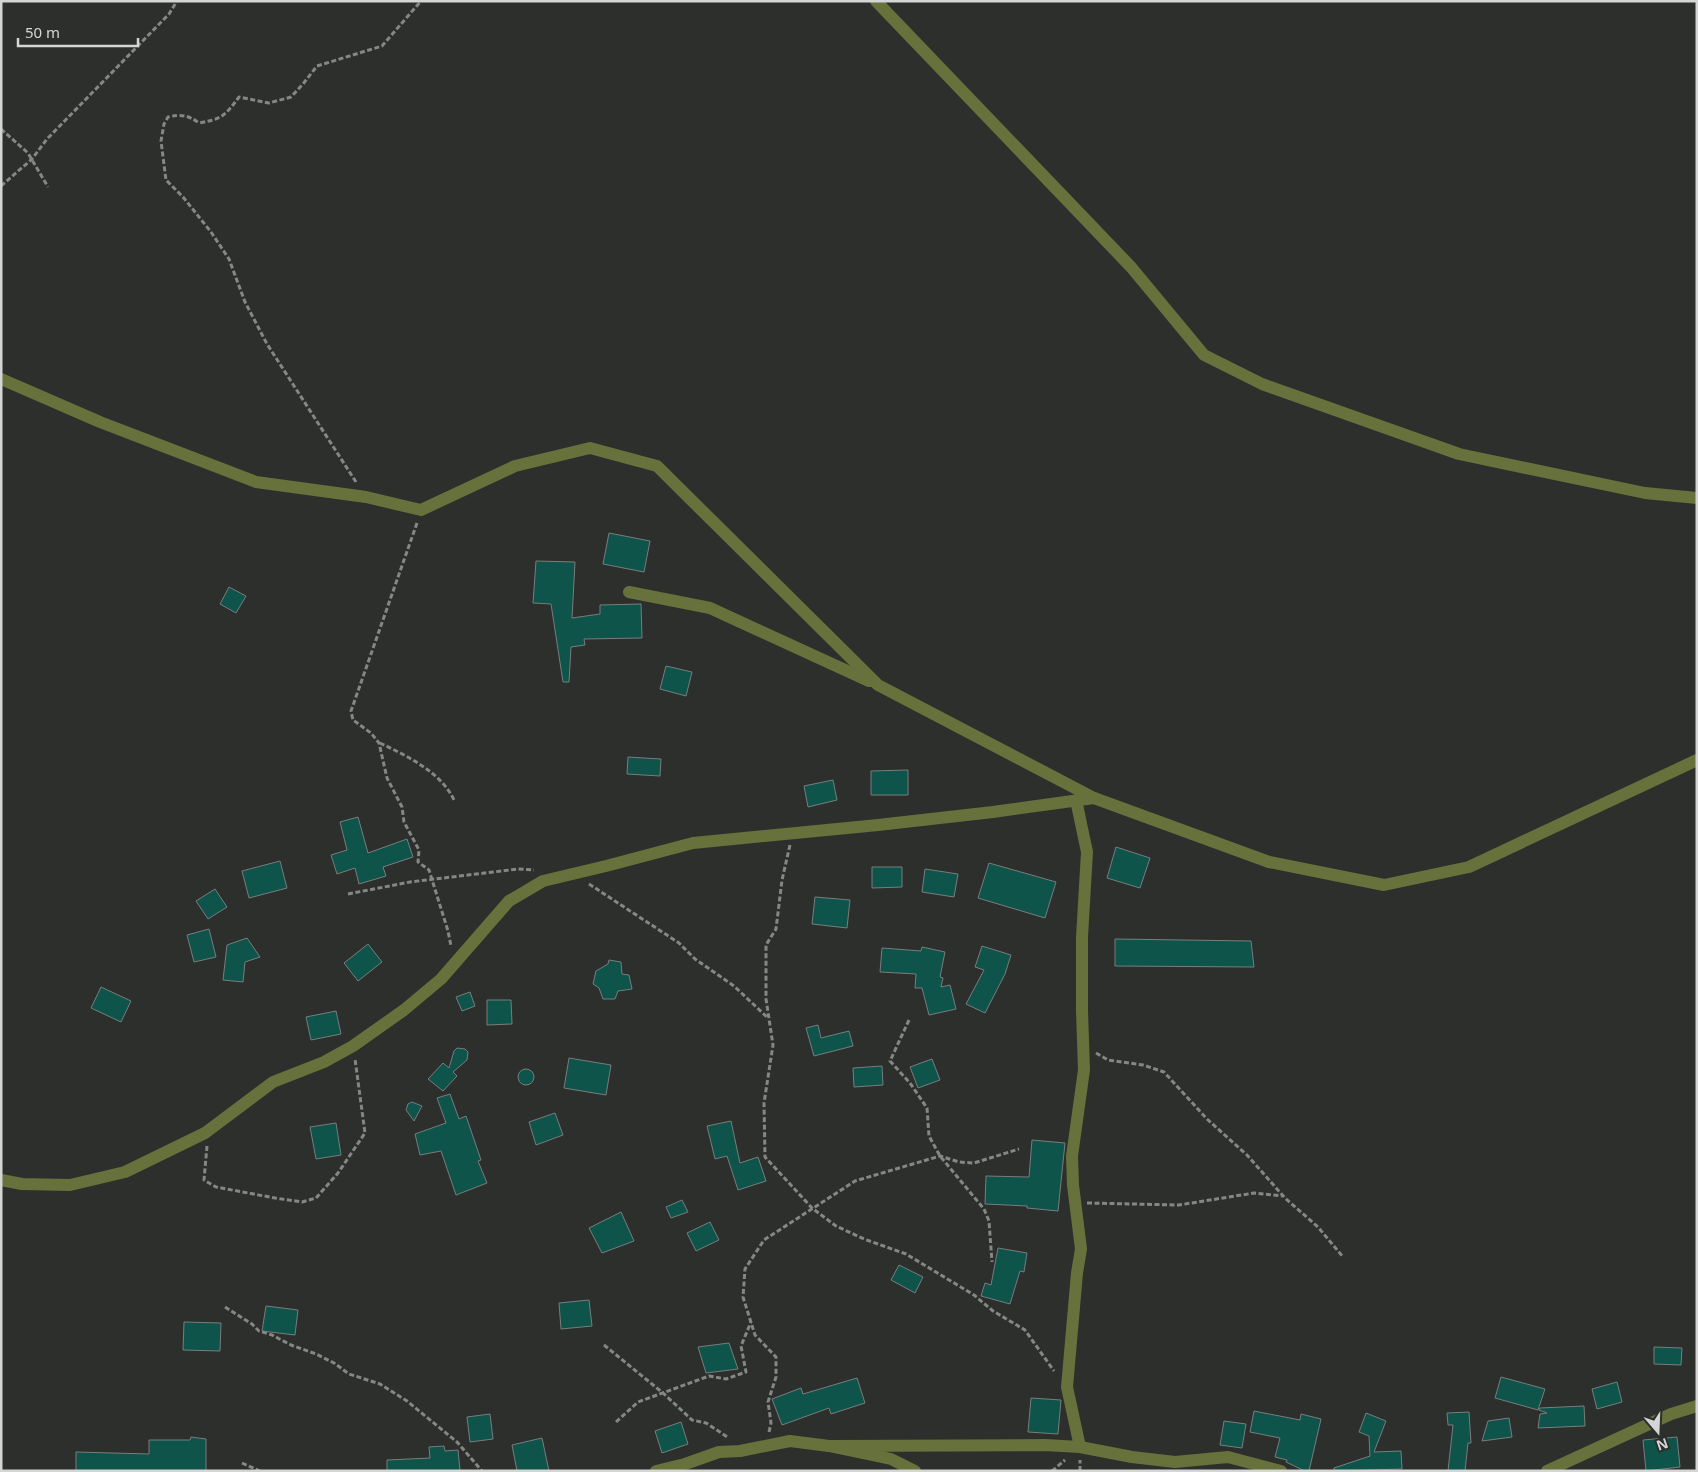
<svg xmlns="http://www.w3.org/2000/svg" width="1698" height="1472" font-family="'Noto Sans',sans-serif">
<rect width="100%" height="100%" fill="#2c2f2c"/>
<g fill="#0e544b" stroke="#797d7c">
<path d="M609 533 650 541 644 572 603 564Z"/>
<path d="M536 561 575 562 572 618 600 614V605L641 604 642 638 584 639 585 645 571 647 569 682H563L551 604 533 603Z"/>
<path d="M229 587 246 596 236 613 220 604Z"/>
<path d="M666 666 692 672 686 696 660 689Z"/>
<path d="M628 757 661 759 660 776 627 774Z"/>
<path d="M908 770V795H871V771Z"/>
<path d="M833 780 837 800 808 807 804 786Z"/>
<path d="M358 817 368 853 407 839 413 857 383 867 386 876 359 884 355 868 337 874 331 855 347 850 340 822Z"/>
<path d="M1116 847 1150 858 1140 888 1107 878Z"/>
<path d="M280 861 287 888 249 898 242 871Z"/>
<path d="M989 863 1056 882 1045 918 978 898Z"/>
<path d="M872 867H902V887L872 888Z"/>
<path d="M925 869 958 874 954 897 922 892Z"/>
<path d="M215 889 227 907 208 919 196 901Z"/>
<path d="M815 897 850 900 847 928 812 924Z"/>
<path d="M209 929 216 957 194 962 187 935Z"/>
<path d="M247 938 260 957 245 962 243 982 223 980 227 945Z"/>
<path d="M1115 939 1251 941 1254 967 1115 966Z"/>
<path d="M368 944 382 962 358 981 344 963Z"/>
<path d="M982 946 1011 955 1005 974 985 1013 966 1004 984 970 975 967Z"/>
<path d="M922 947 945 952 940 977 943 978 941 987 950 985 956 1009 929 1015 922 988H915L916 974 880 972 882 948 921 951Z"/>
<path d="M609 960 621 962 622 974 629 975 632 989 618 991 615 999H603L599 988 593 984 596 971 608 964Z"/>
<path d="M101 987 131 1001 121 1022 91 1008Z"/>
<path d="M470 992 475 1006 462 1011 456 997Z"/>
<path d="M487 1000H511L512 1024 487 1025Z"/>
<path d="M336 1011 341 1034 311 1040 306 1017Z"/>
<path d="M818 1025 821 1038 849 1031 853 1046 814 1056 806 1028Z"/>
<path d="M457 1048 465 1049 468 1052 467 1060 453 1072 457 1076 443 1091 428 1079 443 1063 449 1068 454 1051Z"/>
<path d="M569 1058 611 1065 606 1095 564 1088Z"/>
<path d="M932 1059 940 1080 918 1088 910 1067Z"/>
<path d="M882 1066 883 1085 854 1087 853 1068Z"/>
<circle cx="526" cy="1077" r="8"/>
<path d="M450 1094 459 1119 466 1116 481 1160 478 1161 487 1183 456 1195 441 1151 420 1155 415 1134 446 1123 437 1098Z"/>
<path d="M412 1102 422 1106 414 1121 406 1110 408 1104Z"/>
<path d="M555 1113 563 1135 536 1145 529 1122Z"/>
<path d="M731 1121 740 1163 758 1157 766 1181 738 1190 727 1156 715 1159 707 1126Z"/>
<path d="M336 1123 341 1155 316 1159 310 1127Z"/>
<path d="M1032 1140 1065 1143 1058 1211 1027 1208V1206L985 1204 986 1176 1029 1177Z"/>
<path d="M682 1200 688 1212 671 1218 666 1207Z"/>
<path d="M621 1212 634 1241 602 1253 589 1228Z"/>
<path d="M710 1222 719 1240 696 1251 687 1233Z"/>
<path d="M998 1248 1027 1253 1024 1272 1020 1271 1010 1304 981 1296 985 1283 991 1285Z"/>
<path d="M899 1265 923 1277 915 1293 891 1280Z"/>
<path d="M589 1300 592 1326 561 1329 559 1303Z"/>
<path d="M266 1306 298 1310 295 1335 262 1331Z"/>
<path d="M184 1322 221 1323 220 1351 183 1350Z"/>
<path d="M729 1343 738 1369 706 1373 698 1347Z"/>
<path d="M1654 1347 1682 1348 1681 1365 1654 1364Z"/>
<path d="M1501 1377 1545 1389 1538 1410 1495 1398Z"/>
<path d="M857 1378 865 1403 831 1414 829 1408 782 1425 772 1399 801 1388 803 1394Z"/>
<path d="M1617 1382 1622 1402 1597 1409 1592 1389Z"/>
<path d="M1031 1398 1061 1400 1058 1434 1028 1432Z"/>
<path d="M1584 1406 1585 1426 1538 1428 1540 1414 1547 1413 1539 1410 1540 1408Z"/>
<path d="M1254 1411 1300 1420 1301 1414 1321 1419 1309 1471H1305L1286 1462 1287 1460 1275 1457 1280 1438 1250 1432Z"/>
<path d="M1469 1412 1471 1443H1468L1465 1471H1448L1453 1425H1448L1447 1413Z"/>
<path d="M1366 1413 1386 1421 1374 1452 1401 1451 1402 1469 1334 1471V1468L1370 1456 1369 1436 1359 1432Z"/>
<path d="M490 1414 493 1439 470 1442 467 1417Z"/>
<path d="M1509 1418 1512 1437 1482 1441 1488 1421Z"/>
<path d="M1224 1421 1246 1424 1242 1448 1220 1445Z"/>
<path d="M681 1422 688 1444 662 1453 655 1431Z"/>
<path d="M191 1437 206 1439V1471H76V1452L149 1454V1440H190Z"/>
<path d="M1677 1437 1680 1467 1646 1471 1643 1440Z"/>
<path d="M542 1438 549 1471H517L512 1445Z"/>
<path d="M444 1446 445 1451 458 1450 460 1471H387V1460L430 1458 429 1447Z"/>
</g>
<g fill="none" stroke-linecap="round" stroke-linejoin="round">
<g stroke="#858785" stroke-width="3" stroke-dasharray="5 2.5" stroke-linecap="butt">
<path d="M1 129 28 153 48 187"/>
<path d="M1 186 32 159 47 139 169 14 177 1"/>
<path d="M356 482 267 344 245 302 229 259 211 232 183 197 166 180 161 141 164 124 168 117C181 114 188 115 199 123 222 119 225 116 239 97L269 103 291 97 303 84 317 66 382 46 421 1"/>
<path d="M417 523 351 711 353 720 371 733 379 743 387 778 402 807 404 822 419 850 418 862 429 870 448 931 451 946"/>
<path d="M380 743C407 756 441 772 454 800"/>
<path d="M790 845 782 880 776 929 766 945V999L773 1045 764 1103 765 1157 812 1208 836 1226 864 1239 906 1254 974 1295 993 1311 1025 1330 1054 1371"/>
<path d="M589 884 679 943 695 959 734 986 768 1018"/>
<path d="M348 894 410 882 518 869 534 870"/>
<path d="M909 1020 890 1061 910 1083 927 1108 929 1136 940 1156 984 1209 989 1221 992 1262"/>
<path d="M1096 1053 1108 1060 1143 1065 1164 1072 1207 1119 1247 1155 1285 1198 1318 1227 1343 1257"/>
<path d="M207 1146 204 1180 216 1187 275 1198 302 1202 316 1198 338 1173 365 1133 355 1059"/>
<path d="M1087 1203 1179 1205 1254 1193 1282 1196"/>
<path d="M225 1307 252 1324 259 1331 272 1335 291 1345 316 1354 334 1363 349 1374 380 1384 407 1401 457 1442 482 1471"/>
<path d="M604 1345 663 1393 692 1420 706 1423 729 1438"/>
<path d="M616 1422 638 1402 709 1376 726 1379 746 1372 741 1346 751 1322"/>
<path d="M769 1432 771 1423 768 1402 776 1377V1357L755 1335 743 1297 745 1269 764 1240 855 1181 940 1156 959 1162 974 1163 1019 1149"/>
<path d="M242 1463 260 1471"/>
<path d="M1052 1471 1065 1460"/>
<path d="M1080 1471V1460"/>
</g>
<g stroke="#67713b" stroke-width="12">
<path d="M876 1 1131 267 1204 355 1262 384 1459 454 1645 493 1697 498"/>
<path d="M1 379 100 422 256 482 366 497 421 510 515 466 590 448 657 466 878 685 1094 798 1269 862 1384 885 1469 867 1697 760"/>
<path d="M629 592 710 608 869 681"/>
<path d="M1076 800 1087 852 1082 937V1011L1084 1070 1072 1156 1073 1185 1081 1249 1077 1273 1067 1387 1080 1447"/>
<path d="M1 1180 22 1184 70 1185 125 1172 205 1133 273 1082 324 1062 353 1046 404 1010 441 979 509 901 543 881 606 866 693 843 878 825 993 812 1094 798"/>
<path d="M829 1446 1045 1445 1080 1447 1132 1457 1175 1462 1228 1457 1281 1471"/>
<path d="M656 1471 685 1464 719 1452 740 1451 790 1441 829 1446 891 1459 915 1471"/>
<path d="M1547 1471 1671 1414 1697 1406"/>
</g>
</g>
<rect width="1698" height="1472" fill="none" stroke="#d4d5d4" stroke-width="5"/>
<g transform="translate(1658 1432) rotate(161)" stroke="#2c2f2c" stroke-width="4" paint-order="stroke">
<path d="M0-4L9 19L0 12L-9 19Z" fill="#d4d5d4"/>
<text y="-8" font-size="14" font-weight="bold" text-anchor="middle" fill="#d4d5d4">N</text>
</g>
<path d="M18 38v8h120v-8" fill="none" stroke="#d4d5d4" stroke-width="2.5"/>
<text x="25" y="38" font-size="15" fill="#d4d5d4" stroke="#2c2f2c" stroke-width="4" paint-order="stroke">50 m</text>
</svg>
